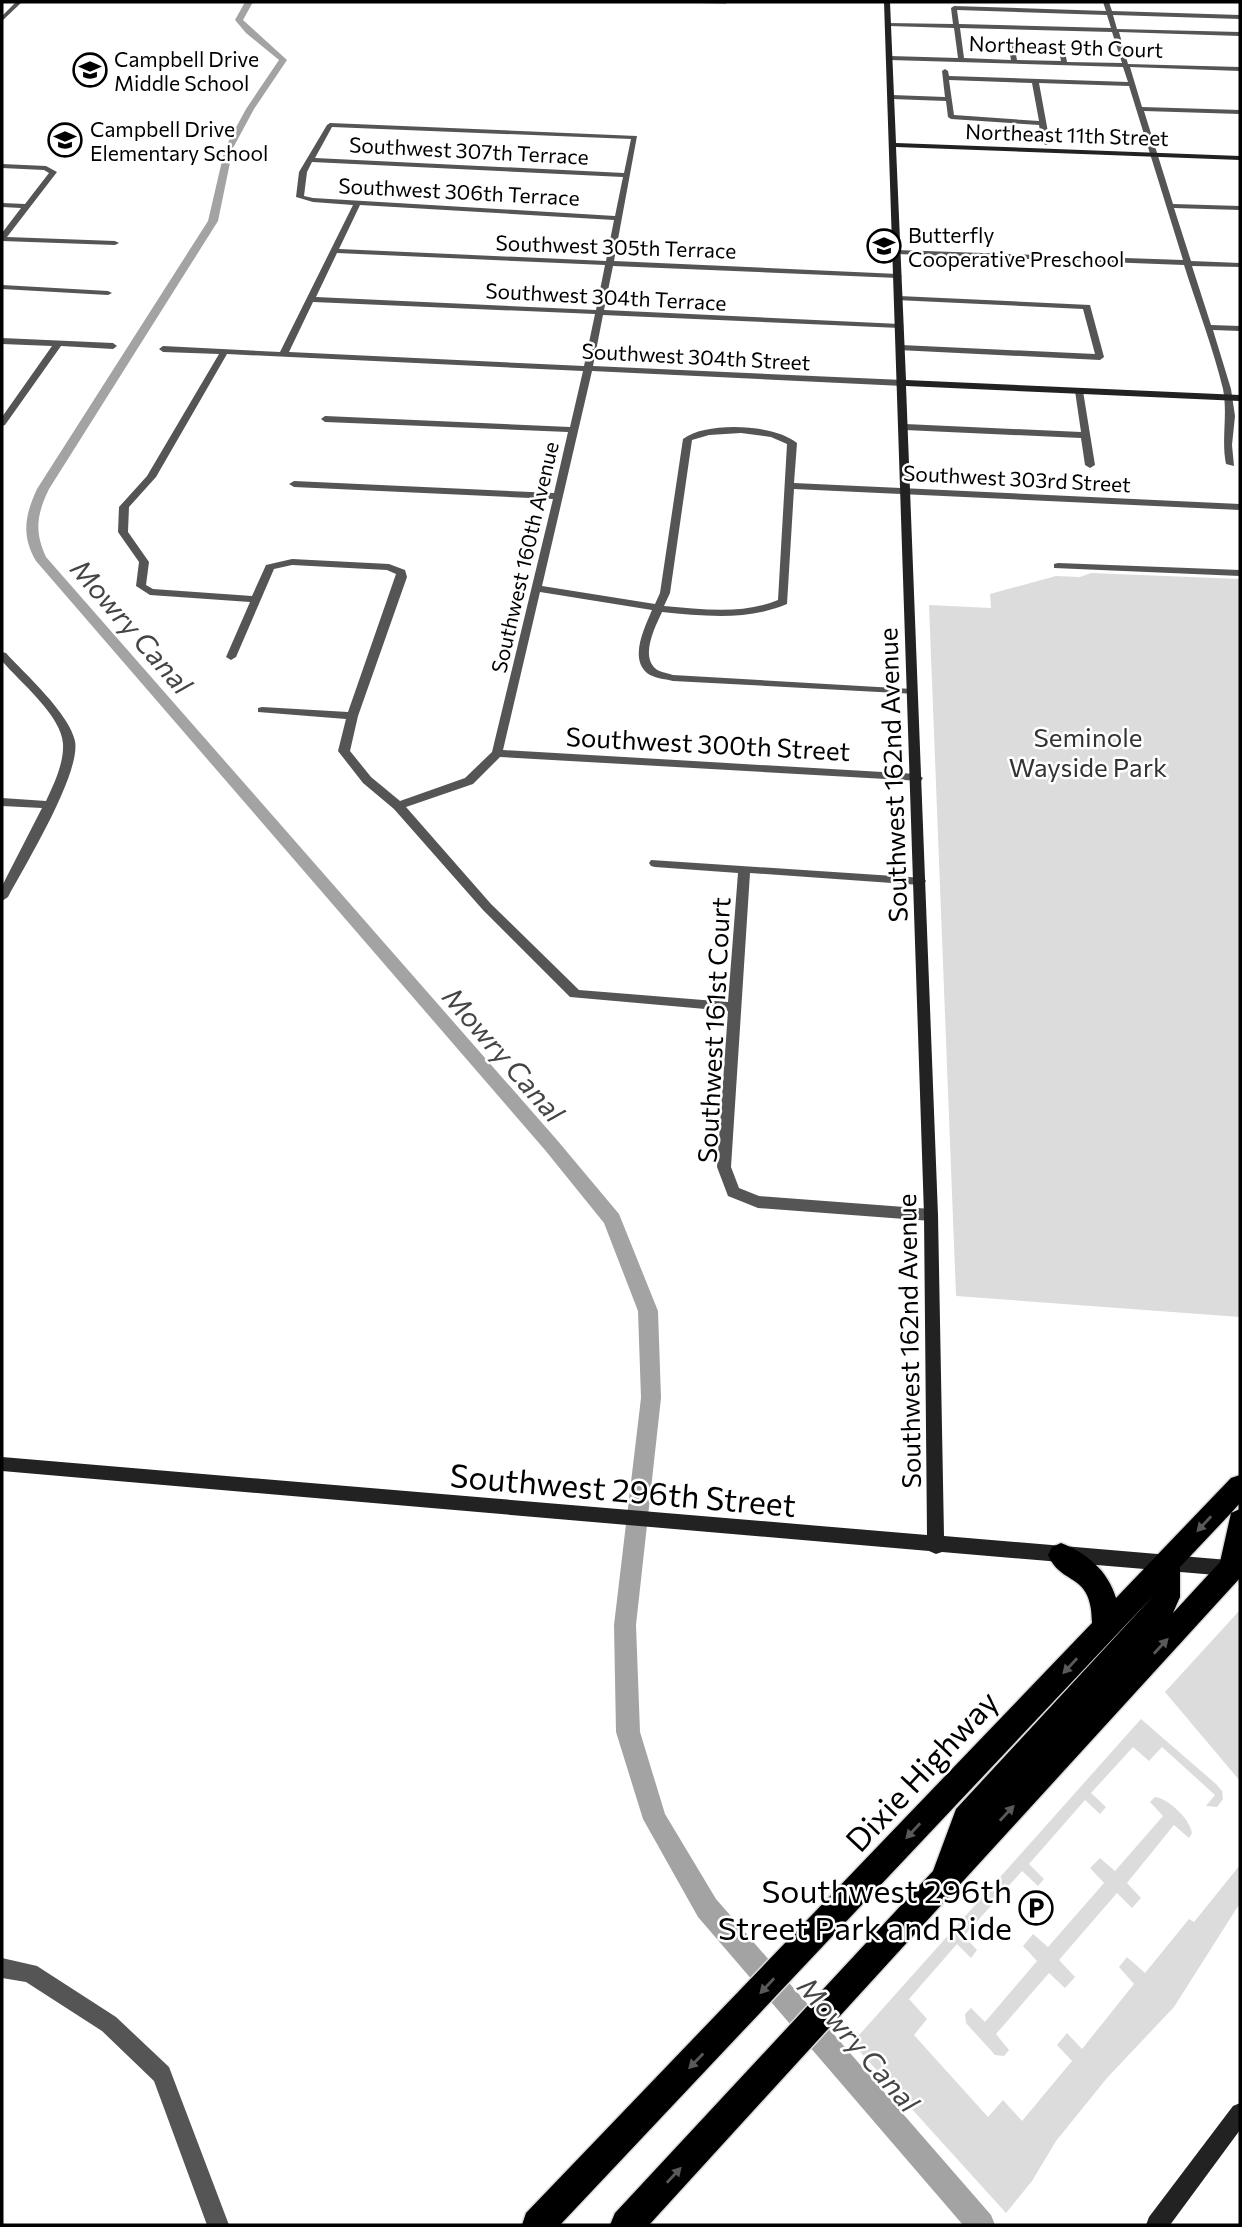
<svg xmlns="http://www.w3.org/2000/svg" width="1242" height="2227" font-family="Commissioner,sans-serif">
<rect width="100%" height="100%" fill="#fff"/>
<g fill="#dcdcdc">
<path d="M1091 573 1240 579V1317L956 1296 929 605 991 608 990 594 1056 576 1080 577Z"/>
<path d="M1240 1610V1781L1165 1692Z"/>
<path d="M1141 1719 1216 1784 1222 1791 1223 1799 1217 1807 1206 1806 1215 1795 1162 1747 1149 1761 1133 1747 1091 1793 1106 1807 1100 1814 1085 1800 1029 1864 1044 1879 1038 1886 1022 1871 964 1936 977 1950 971 1958 957 1944 909 1999 927 2019 914 2035 988 2117 1003 2100 1022 2121 1072 2061 1057 2045 1067 2033 1082 2049 1134 1984 1119 1967 1127 1957 1145 1973 1189 1919 1194 1922 1240 1865V1903L1174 2007 1107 2078 1056 2141 1032 2181 1006 2213 852 2043Z"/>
<path d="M1155 1797C1169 1799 1190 1819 1192 1833L1189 1838 1174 1825 1127 1883 1141 1898 1132 1908 1117 1893 1059 1960 1075 1977 1065 1988 1049 1973 996 2034 1009 2050 1004 2056 995 2055 966 2023 965 2014 971 2008 985 2022 1037 1961 1023 1946 1033 1934 1048 1947 1104 1883 1090 1868 1100 1858 1115 1871 1163 1816 1150 1802Z"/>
</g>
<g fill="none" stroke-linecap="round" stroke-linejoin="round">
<path fill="#a3a3a3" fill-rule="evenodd" d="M245 2H253L243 20 287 60 254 109 233 148 218 221 49 489C37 514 34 531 46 557L557 1140 619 1214 658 1311 661 1398 636 1625 640 1732 665 1814 716 1899 991 2215 995 2225H963L698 1917 643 1819 616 1732 614 1625 641 1398 638 1311 604 1223 545 1150 36 561C21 535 25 515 37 489L208 221 225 148 246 109 279 60 246 33 235 20Z"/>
<defs>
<path id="highway" d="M1240 1475V1503L1231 1513 1240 1509V1578L649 2225H610L615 2213 933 1871 956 1809 1154 1595 560 2225H522L526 2213 1092 1623C1092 1571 1062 1587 1048 1555L1052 1547 1061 1543C1087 1553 1108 1571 1116 1598L1231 1478ZM1231 1513 1220 1562 1173 1613 1180 1597V1567Z"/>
</defs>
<use href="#highway" stroke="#dbdbdb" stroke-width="3"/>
<g fill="#555" fill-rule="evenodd">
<path d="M16 2H22L2 21V16Z"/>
<path d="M1103 2H1109L1112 11 1240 15V19L1113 15 1117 29 1240 32V36L1119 32 1128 64 1240 67V71L1130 67 1142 107 1240 110V114L1144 111 1173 204 1240 206V210L1174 208 1191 261 1240 263V267L1192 266 1211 325 1240 326V331L1213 330 1231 389 1235 416 1232 445 1234 466 1226 464C1221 439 1228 415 1223 389 1213 348 1197 306 1184 265L897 254 893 252 897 250 1183 260 1129 86 1039 83 1050 143 1046 145 1042 143 1039 125 951 119 948 117 946 101 892 99 889 97 892 95 945 97 942 71 945 69 948 71 949 76 1128 82 1123 67 890 60 887 58 890 56 958 58 954 28 889 26 887 23 953 24 951 8 954 6 1106 11ZM957 10 1107 15 1111 28 959 24ZM960 28 1112 32 1122 63 1067 62 1064 46 1061 44 1058 46 1061 61 1017 60 1014 44 1011 42 1008 44 1011 60 964 58ZM949 80 1032 83 1039 121 954 115Z"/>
<path d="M330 123 637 136 614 261 898 274 902 276 898 278 613 266 604 310 900 324 904 326 900 328 603 315 593 366 903 380 907 383 903 386 592 371 542 586 655 604 660 593 683 439C706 421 775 424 797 443L794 483 1240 504V510L794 489 787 604C747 621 704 616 662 612 656 625 642 652 653 666 657 672 667 673 673 675L912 689 917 692 916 694 673 681C665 679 653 678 647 673 629 658 645 627 652 610L540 592 503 750 917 774 923 778 921 781 500 757 473 784 406 807 491 904 579 990 728 1002 738 873 655 867 651 866 649 863 651 860 924 878 926 881 924 884 920 885 750 873 731 1167 739 1188 759 1196 931 1209 936 1211 938 1215 936 1219 931 1221 758 1208 728 1196 717 1167 728 1011 570 997 483 910 394 809 363 783 338 751 346 719 258 712V708L262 707 348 712 396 574 387 570 292 565 274 569 236 657 231 660 226 657 250 602 150 595 136 586 139 562 118 532 119 507 147 476 219 354 163 352 159 349 163 346 280 352 353 205 313 202 296 197 299 172 327 125ZM332 127 631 139 624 173 315 158ZM312 162 623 177 615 216 313 198 304 196 307 172ZM360 205 614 220 606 261 339 249ZM337 253 605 265 596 310 316 297ZM313 302 595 314 584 366 289 352ZM227 354 583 371 570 427 325 416 321 419 325 422 568 432 554 493 294 481 289 484 294 487 553 499 492 752 465 778 400 801 371 777 350 751 358 716 407 577 405 570 389 564 292 559 266 565 252 596 153 589 146 585 149 562 128 532 129 507 156 477ZM741 433 771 437 787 444 778 600C742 615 702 609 664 606L670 593 692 440 709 435Z"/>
<path d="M2 164 46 166 57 172 7 237 115 241 119 243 115 245 2 241V233L21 208 2 207V203L25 204 49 173 44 170 2 168Z"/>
<path d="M2 285 108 291 112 293 108 295 2 289Z"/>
<path d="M899 296 1090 305 1104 357 1100 360 898 350V346L901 345 1095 354 1083 309 896 300 895 298Z"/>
<path d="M2 338 113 343 117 346 113 349 61 346 5 425 2 426V417L52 346 2 344Z"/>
<path d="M1079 388 1083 391 1095 465 1090 468 1085 465 1081 438 905 430 900 427 905 424 1081 432 1075 391Z"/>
<path d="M1058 563 1240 570V576L1054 568V564Z"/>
<path d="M2 652 6 653C25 674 69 713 75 741 81 774 25 865 8 897L2 901V886L42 808 2 806V798L46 801C54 784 64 763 63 744 62 716 20 682 2 661Z"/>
<path d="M2 1958 37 1966 116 2017 169 2067 229 2225H207L154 2081 102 2031 26 1982 2 1978Z"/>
</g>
<g fill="#222" fill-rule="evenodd">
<path d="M884 2H890L896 143 1240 156V160L896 147 906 380 1240 395V401L906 386 938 1215 944 1536 1240 1561V1577L942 1552 936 1554 929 1551 2 1471V1457L927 1535 924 1215Z"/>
<path d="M1240 2103V2130L1170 2225H1146L1149 2217 1233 2106Z"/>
</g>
<use href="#highway" fill="#000" fill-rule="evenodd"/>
</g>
<path fill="#a9a9a9" d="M699 2H727L726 4 699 3Z"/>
<defs><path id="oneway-solid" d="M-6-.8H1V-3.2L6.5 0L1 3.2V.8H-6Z" transform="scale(1.75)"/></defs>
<g fill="#595959">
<use href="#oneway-solid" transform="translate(1204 1524) rotate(133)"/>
<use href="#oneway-solid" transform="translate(1161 1646) rotate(-47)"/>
<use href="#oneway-solid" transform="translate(1070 1666) rotate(133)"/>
<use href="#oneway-solid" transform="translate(1007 1813) rotate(-47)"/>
<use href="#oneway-solid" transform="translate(913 1831) rotate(133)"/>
<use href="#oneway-solid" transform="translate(767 1986) rotate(133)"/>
<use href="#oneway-solid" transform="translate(696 2061) rotate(134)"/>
<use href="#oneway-solid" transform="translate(674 2175) rotate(-47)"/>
</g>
<defs>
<symbol id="school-ring" viewBox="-11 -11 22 22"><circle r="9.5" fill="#fff" stroke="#000" stroke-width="1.5"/><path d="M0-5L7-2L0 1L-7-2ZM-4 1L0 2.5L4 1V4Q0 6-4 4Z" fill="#000"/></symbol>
<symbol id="parking-ring" viewBox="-11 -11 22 22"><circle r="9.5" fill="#fff" stroke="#000" stroke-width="1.5"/><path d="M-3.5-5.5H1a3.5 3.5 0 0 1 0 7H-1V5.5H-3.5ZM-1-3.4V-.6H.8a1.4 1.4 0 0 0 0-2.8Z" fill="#000"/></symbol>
</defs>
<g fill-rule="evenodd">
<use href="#school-ring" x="71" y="51" width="38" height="38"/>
<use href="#school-ring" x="46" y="121" width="38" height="38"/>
<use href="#school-ring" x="865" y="227" width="38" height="38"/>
<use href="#parking-ring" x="1017" y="1889" width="38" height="38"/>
</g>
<g text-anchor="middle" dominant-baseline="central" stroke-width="5" stroke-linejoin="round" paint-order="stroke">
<g font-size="21" fill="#000" stroke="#fff">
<text transform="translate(1066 46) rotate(2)">Northeast 9th Court</text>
<text transform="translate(1067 134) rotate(2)">Northeast 11th Street</text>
<text transform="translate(469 150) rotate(3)">Southwest 307th Terrace</text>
<text transform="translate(459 191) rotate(3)">Southwest 306th Terrace</text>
<text transform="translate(616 246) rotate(2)">Southwest 305th Terrace</text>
<text transform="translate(606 296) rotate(3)">Southwest 304th Terrace</text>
<text transform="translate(696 356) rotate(3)">Southwest 304th Street</text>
<text transform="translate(1017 478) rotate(3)">Southwest 303rd Street</text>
<text transform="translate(524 557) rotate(-77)">Southwest 160th Avenue</text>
</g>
<g font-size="21" fill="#000" stroke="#fff" text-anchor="start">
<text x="114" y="58">Campbell Drive<tspan x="114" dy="24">Middle School</tspan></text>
<text x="90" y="128">Campbell Drive<tspan x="90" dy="24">Elementary School</tspan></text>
<text x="908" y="234">Butterfly<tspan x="908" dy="24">Cooperative Preschool</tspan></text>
</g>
<g font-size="26" fill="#333" stroke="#fff">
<text x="1088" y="736">Seminole<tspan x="1088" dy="30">Wayside Park</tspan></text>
</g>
<g font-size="26" fill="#000" stroke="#fff">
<text transform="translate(708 743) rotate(3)">Southwest 300th Street</text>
<text transform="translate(892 775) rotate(-92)">Southwest 162nd Avenue</text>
<text transform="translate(713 1030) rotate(-87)">Southwest 161st Court</text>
<text transform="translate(908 1341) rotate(-91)">Southwest 162nd Avenue</text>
</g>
<g font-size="28" font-style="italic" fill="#444" stroke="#fff">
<text transform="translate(132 626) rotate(49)">Mowry Canal</text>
<text transform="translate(504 1054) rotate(49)">Mowry Canal</text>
<text transform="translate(859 2044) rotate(49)">Mowry Canal</text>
</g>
<g font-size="32" fill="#000" stroke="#fff">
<text transform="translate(623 1489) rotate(5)">Southwest 296th Street</text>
<text transform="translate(921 1770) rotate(-47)">Dixie Highway</text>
</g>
<g font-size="32" fill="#000" stroke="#fff" text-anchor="end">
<text x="1012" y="1890">Southwest 296th<tspan x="1012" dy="37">Street Park and Ride</tspan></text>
</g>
</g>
<rect width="1242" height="2227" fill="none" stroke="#000000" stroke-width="7"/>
</svg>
